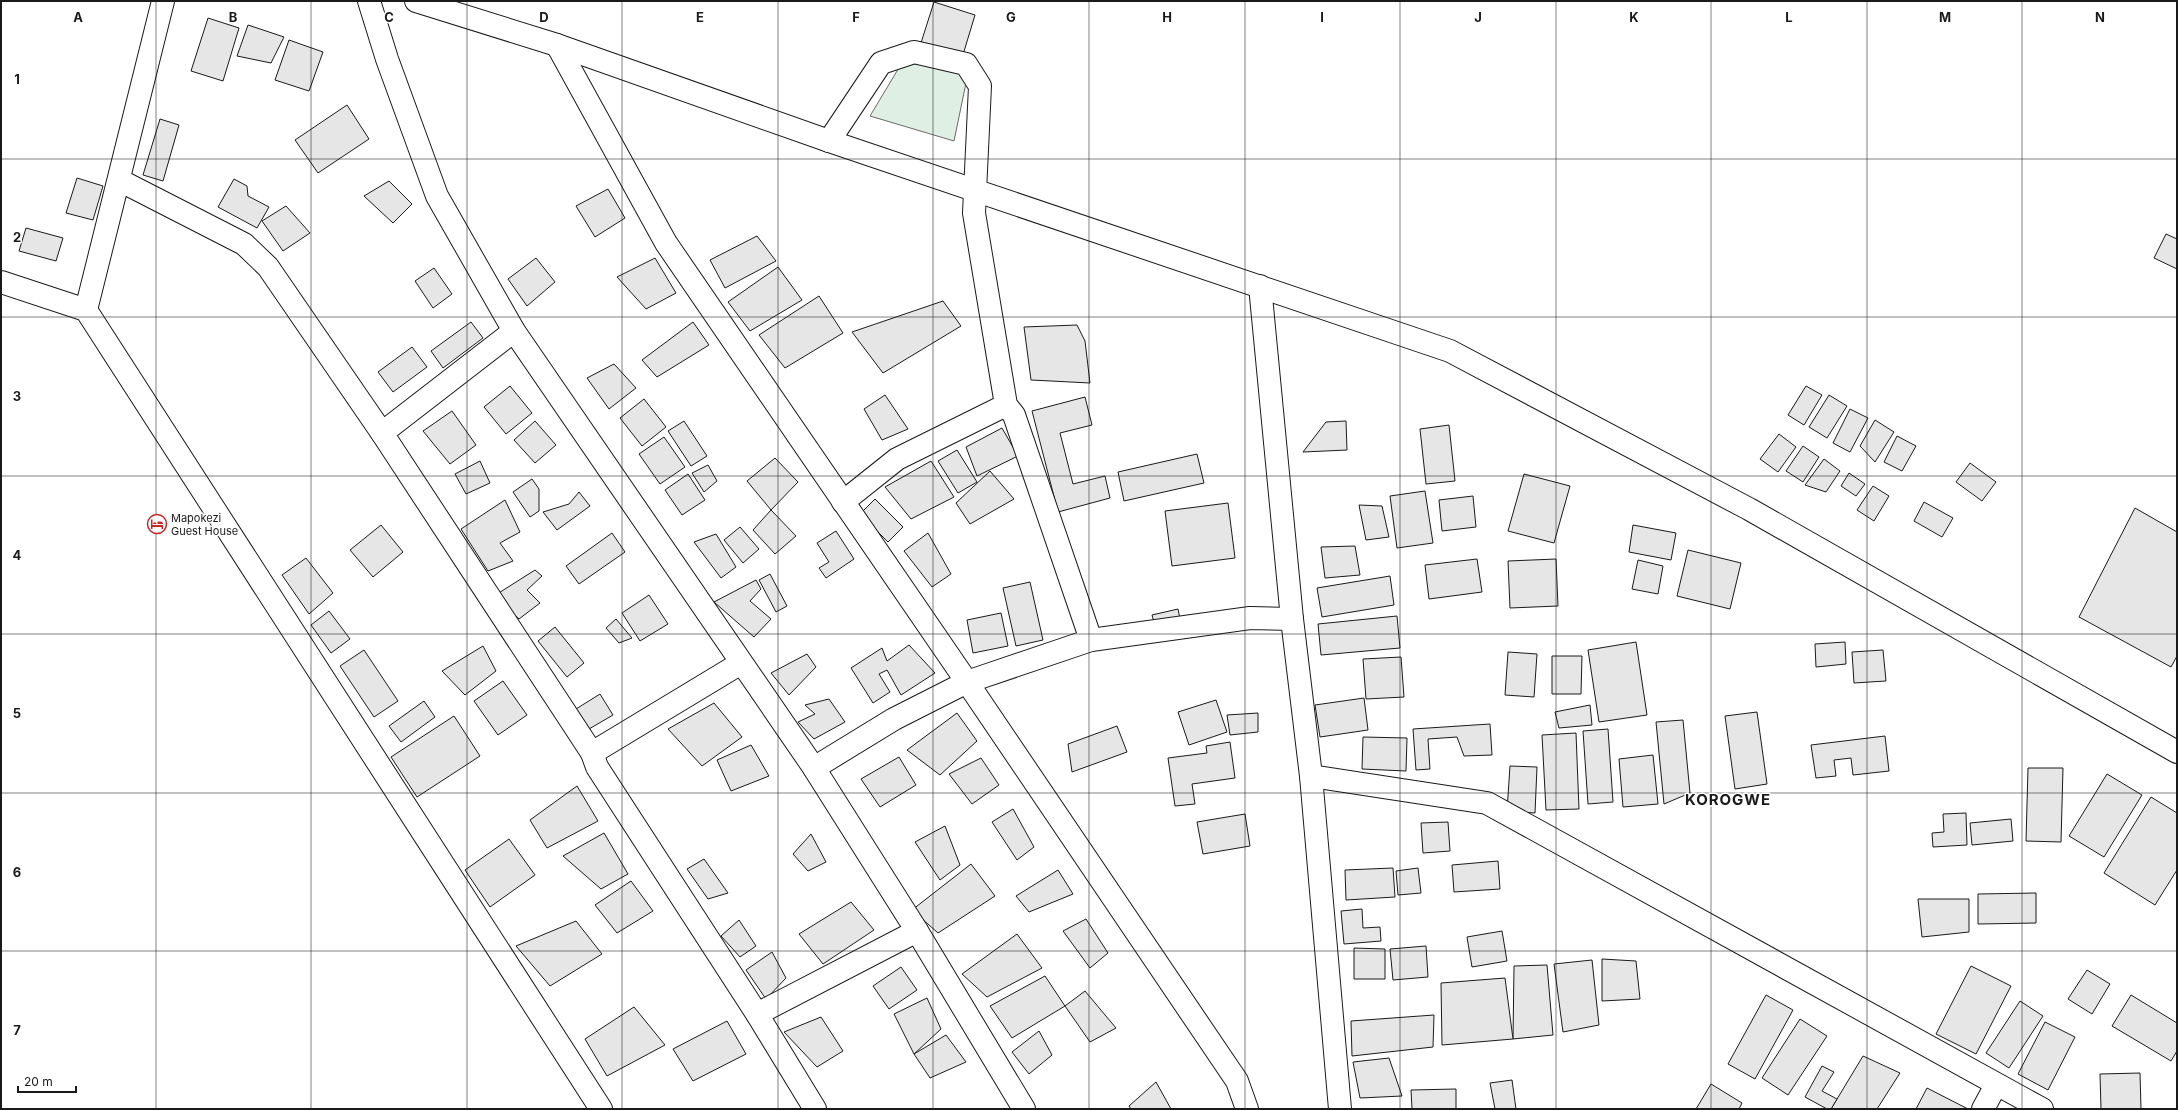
<svg xmlns="http://www.w3.org/2000/svg" width="2178" height="1110" font-family="Inter,sans-serif">
<rect width="100%" height="100%" fill="#fff"/>
<path fill="#e0efe3" stroke="#6a6a6a" d="M920 59 957 69 966 83 954 141 870 116 900 66Z"/>
<g fill="#e6e6e6" stroke="#1a1a1a">
<path d="M934 2 975 15 962 58 920 46Z"/>
<path d="M208 18 239 28 223 81 191 71Z"/>
<path d="M248 25 284 37 271 63 237 56Z"/>
<path d="M289 40 323 52 309 91 275 80Z"/>
<path d="M347 105 369 139 318 173 295 140Z"/>
<path d="M160 119 179 125 163 181 143 175Z"/>
<path d="M77 178 103 186 93 220 66 213Z"/>
<path d="M234 179 247 186 248 196 269 207 257 228 218 207Z"/>
<path d="M389 181 412 204 393 223 364 196Z"/>
<path d="M608 189 625 218 595 237 576 206Z"/>
<path d="M286 206 310 233 283 251 262 221Z"/>
<path d="M26 228 63 238 56 261 19 251Z"/>
<path d="M2166 234 2177 239V269L2154 258Z"/>
<path d="M757 236 776 261 725 288 710 260Z"/>
<path d="M536 258 555 282 527 306 508 279Z"/>
<path d="M655 258 676 293 646 309 617 277Z"/>
<path d="M778 267 802 300 750 331 728 302Z"/>
<path d="M434 268 452 294 433 308 415 281Z"/>
<path d="M819 296 843 333 785 368 759 335Z"/>
<path d="M943 301 961 326 883 373 852 332Z"/>
<path d="M471 322 483 338 443 368 431 351Z"/>
<path d="M693 322 709 345 657 377 642 360Z"/>
<path d="M1077 325 1085 341 1090 383 1031 380 1024 327Z"/>
<path d="M412 347 427 367 393 392 378 372Z"/>
<path d="M614 364 636 388 609 409 587 378Z"/>
<path d="M510 386 532 413 506 434 484 407Z"/>
<path d="M1806 386 1822 395 1804 425 1788 415Z"/>
<path d="M885 395 908 429 882 440 864 409Z"/>
<path d="M1829 395 1847 406 1827 438 1809 427Z"/>
<path d="M1085 397 1092 425 1060 433 1073 484 1105 476 1110 498 1058 512 1032 411Z"/>
<path d="M644 399 666 427 642 446 620 418Z"/>
<path d="M1850 409 1868 418 1850 452 1833 443Z"/>
<path d="M452 411 476 445 450 464 423 431Z"/>
<path d="M1875 420 1894 432 1875 462 1860 446Z"/>
<path d="M535 421 556 445 535 463 514 440Z"/>
<path d="M684 421 707 456 691 466 668 431Z"/>
<path d="M1346 421 1347 450 1303 452 1326 422Z"/>
<path d="M1449 425 1455 481 1426 484 1420 429Z"/>
<path d="M1002 428 1018 456 977 476 966 447Z"/>
<path d="M1779 434 1796 447 1778 472 1760 459Z"/>
<path d="M1897 436 1916 446 1902 471 1884 462Z"/>
<path d="M664 437 685 467 660 484 639 454Z"/>
<path d="M1803 446 1819 457 1803 482 1786 471Z"/>
<path d="M957 450 977 482 958 493 938 461Z"/>
<path d="M1197 454 1204 483 1124 501 1118 472Z"/>
<path d="M775 458 798 482 771 510 747 481Z"/>
<path d="M1824 459 1840 471 1826 492 1805 485Z"/>
<path d="M480 461 490 483 466 494 455 474Z"/>
<path d="M931 461 954 497 911 519 885 487Z"/>
<path d="M1970 463 1996 482 1982 501 1956 482Z"/>
<path d="M708 465 717 481 704 492 692 473Z"/>
<path d="M990 471 1014 499 970 524 956 503Z"/>
<path d="M1849 473 1865 484 1856 496 1841 486Z"/>
<path d="M688 474 705 500 682 515 665 490Z"/>
<path d="M1524 474 1570 486 1554 543 1508 531Z"/>
<path d="M532 479 539 489V511L530 517 513 492Z"/>
<path d="M1873 486 1889 496 1874 521 1857 510Z"/>
<path d="M1425 491 1433 543 1397 548 1390 496Z"/>
<path d="M579 492 590 506 557 530 543 512 569 504Z"/>
<path d="M1473 496 1476 527 1442 531 1439 500Z"/>
<path d="M875 499 903 527 888 542 860 514Z"/>
<path d="M505 500 520 532 500 543 513 561 488 571 461 529Z"/>
<path d="M1924 502 1953 518 1942 537 1914 521Z"/>
<path d="M1228 503 1235 558 1172 566 1165 511Z"/>
<path d="M1359 505 1382 506 1389 537 1366 540Z"/>
<path d="M2135 508 2177 532V656L2171 667 2079 617Z"/>
<path d="M771 510 796 536 775 554 753 530Z"/>
<path d="M381 525 403 552 373 577 350 550Z"/>
<path d="M1633 525 1676 533 1671 560 1629 552Z"/>
<path d="M740 527 759 549 743 563 724 540Z"/>
<path d="M836 531 854 559 826 578 819 568 829 562 817 543Z"/>
<path d="M612 533 625 552 579 584 566 566Z"/>
<path d="M928 533 951 574 932 587 904 551Z"/>
<path d="M716 534 736 567 721 578 694 542Z"/>
<path d="M1355 546 1360 575 1325 578 1321 547Z"/>
<path d="M1688 550 1741 563 1730 609 1677 596Z"/>
<path d="M306 558 333 593 309 614 282 575Z"/>
<path d="M1477 559 1482 592 1429 599 1425 565Z"/>
<path d="M1556 559 1558 606 1510 608 1508 561Z"/>
<path d="M1638 560 1663 566 1658 594 1632 589Z"/>
<path d="M535 570 542 576 527 590 540 603 519 619 494 596Z"/>
<path d="M770 574 787 606 776 612 759 580Z"/>
<path d="M1390 576 1394 605 1322 617 1317 588Z"/>
<path d="M756 580 761 589 750 601 771 619 754 637 714 602Z"/>
<path d="M1030 582 1043 640 1016 646 1003 588Z"/>
<path d="M649 595 668 624 640 641 622 613Z"/>
<path d="M1178 609 1181 624 1156 630 1152 615Z"/>
<path d="M329 611 350 639 331 653 311 625Z"/>
<path d="M1001 613 1008 646 973 653 967 620Z"/>
<path d="M1397 616 1400 648 1321 655 1318 624Z"/>
<path d="M616 619 632 638 619 643 606 628Z"/>
<path d="M555 627 584 663 567 677 538 641Z"/>
<path d="M1636 642 1647 715 1599 722 1588 650Z"/>
<path d="M1845 642 1846 664 1816 667 1815 644Z"/>
<path d="M909 645 935 673 901 695 887 670 879 674 890 692 873 703 851 668 882 648 887 661Z"/>
<path d="M483 646 496 671 465 695 442 671Z"/>
<path d="M364 650 398 701 374 717 340 666Z"/>
<path d="M1883 650 1886 681 1854 683 1852 652Z"/>
<path d="M1508 652 1537 654 1534 697 1505 695Z"/>
<path d="M807 654 816 667 789 695 771 673Z"/>
<path d="M1552 656H1582L1581 694H1552Z"/>
<path d="M1401 657 1404 697 1366 699 1363 659Z"/>
<path d="M503 681 527 715 498 735 474 701Z"/>
<path d="M600 694 613 715 589 729 576 709Z"/>
<path d="M1364 698 1368 730 1320 737 1315 705Z"/>
<path d="M829 699 845 722 814 739 798 722 815 714 805 705Z"/>
<path d="M1216 700 1227 732 1189 745 1178 712Z"/>
<path d="M424 701 435 717 401 742 389 726Z"/>
<path d="M714 703 742 737 702 766 668 729Z"/>
<path d="M1590 705 1592 725 1559 728 1555 712Z"/>
<path d="M1757 712 1767 784 1735 789 1725 716Z"/>
<path d="M957 713 977 741 940 775 907 750Z"/>
<path d="M1258 713V732L1230 735 1227 715Z"/>
<path d="M454 716 480 756 417 797 391 757Z"/>
<path d="M1683 720 1690 793 1664 804 1656 722Z"/>
<path d="M1490 724 1492 755 1464 756 1457 737 1428 739 1430 769 1416 770 1413 729Z"/>
<path d="M1117 726 1127 752 1072 772 1068 744Z"/>
<path d="M1608 729 1613 802 1588 804 1583 731Z"/>
<path d="M1576 733 1579 809 1546 810 1542 735Z"/>
<path d="M1885 736 1889 771 1853 775 1851 758 1834 760 1836 776 1816 778 1811 745Z"/>
<path d="M1363 737 1407 738 1406 771 1362 769Z"/>
<path d="M1230 742 1235 778 1192 784 1195 804 1175 806 1168 758 1207 753 1206 746Z"/>
<path d="M751 745 769 776 731 791 717 760Z"/>
<path d="M1653 755 1658 804 1623 807 1619 759Z"/>
<path d="M899 757 916 785 880 807 861 779Z"/>
<path d="M981 758 999 785 972 804 949 774Z"/>
<path d="M1510 766 1537 767 1535 813 1507 811Z"/>
<path d="M2028 768H2063L2061 842 2026 841Z"/>
<path d="M2107 774 2142 795 2104 857 2069 836Z"/>
<path d="M577 786 598 821 547 848 530 820Z"/>
<path d="M2151 797 2177 813V870L2155 905 2104 873Z"/>
<path d="M1013 809 1034 847 1017 860 992 822Z"/>
<path d="M1966 813 1967 845 1933 847 1932 833 1944 832 1943 814Z"/>
<path d="M1245 814 1250 846 1203 854 1197 822Z"/>
<path d="M2011 819 2013 841 1972 845 1970 823Z"/>
<path d="M1448 822 1450 851 1423 853 1421 823Z"/>
<path d="M945 826 960 865 940 880 915 842Z"/>
<path d="M604 833 628 874 601 889 563 856Z"/>
<path d="M811 834 826 862 808 871 793 854Z"/>
<path d="M509 839 535 875 490 907 465 870Z"/>
<path d="M704 859 728 893 708 899 687 869Z"/>
<path d="M1498 861 1500 889 1454 892 1452 865Z"/>
<path d="M971 864 995 896 938 933 912 910Z"/>
<path d="M1393 868 1395 897 1346 900 1345 870Z"/>
<path d="M1418 868 1421 893 1398 895 1396 871Z"/>
<path d="M1058 870 1073 894 1029 912 1016 896Z"/>
<path d="M631 881 653 911 617 933 595 905Z"/>
<path d="M2036 893V923L1978 924V894Z"/>
<path d="M1918 899H1969V932L1922 937Z"/>
<path d="M851 902 874 930 823 964 799 934Z"/>
<path d="M1362 909 1363 928 1380 927 1381 941 1344 944 1341 911Z"/>
<path d="M1086 919 1108 953 1090 968 1063 931Z"/>
<path d="M739 920 756 946 740 957 721 936Z"/>
<path d="M576 921 602 954 550 986 516 946Z"/>
<path d="M1502 931 1507 961 1472 967 1467 937Z"/>
<path d="M1017 934 1042 968 987 997 962 974Z"/>
<path d="M1426 946 1428 977 1393 980 1390 949Z"/>
<path d="M1354 948 1385 949V979H1354Z"/>
<path d="M772 952 786 978 766 999 746 970Z"/>
<path d="M1602 959 1636 961 1640 999 1602 1001Z"/>
<path d="M1592 960 1599 1025 1563 1032 1554 964Z"/>
<path d="M1547 965 1553 1035 1513 1039 1514 966Z"/>
<path d="M1971 966 2011 986 1976 1054 1936 1034Z"/>
<path d="M901 967 917 990 889 1009 873 986Z"/>
<path d="M2087 970 2110 984 2092 1014 2068 999Z"/>
<path d="M1045 976 1065 1006 1012 1038 990 1006Z"/>
<path d="M1505 978 1513 1039 1442 1045 1441 983Z"/>
<path d="M1085 991 1116 1028 1090 1042 1065 1006Z"/>
<path d="M1766 995 1793 1010 1755 1079 1728 1064Z"/>
<path d="M2131 995 2177 1023V1051L2171 1061 2112 1026Z"/>
<path d="M927 998 941 1029 914 1054 894 1014Z"/>
<path d="M2020 1001 2043 1016 2009 1068 1986 1053Z"/>
<path d="M634 1007 665 1045 607 1076 585 1039Z"/>
<path d="M1434 1015 1433 1047 1352 1056 1351 1021Z"/>
<path d="M821 1017 843 1051 817 1067 784 1032Z"/>
<path d="M1800 1019 1827 1036 1788 1095 1762 1078Z"/>
<path d="M727 1021 746 1054 693 1081 673 1049Z"/>
<path d="M2045 1022 2075 1037 2048 1090 2018 1074Z"/>
<path d="M1039 1031 1052 1055 1029 1074 1012 1052Z"/>
<path d="M946 1035 966 1062 930 1078 914 1054Z"/>
<path d="M1863 1056 1900 1073 1877 1109H1831Z"/>
<path d="M1389 1058 1402 1096 1360 1098 1353 1062Z"/>
<path d="M1822 1066 1834 1072 1822 1091 1837 1099 1831 1109H1827L1805 1097Z"/>
<path d="M2140 1073 2141 1109H2101L2100 1074Z"/>
<path d="M1512 1080 1516 1109H1495L1490 1083Z"/>
<path d="M1156 1082 1171 1109H1131L1129 1106Z"/>
<path d="M1711 1084 1742 1103 1739 1109H1696Z"/>
<path d="M1927 1088 1968 1109H1916Z"/>
<path d="M1456 1089V1109H1412L1411 1090Z"/>
</g>
<g fill="none" stroke-linecap="round" stroke-linejoin="round">
<defs>
<g id="minor">
<path d="M369 1 387 59 437 196 514 331 814 768 917 931 1024 1109"/>
<path d="M557 45 666 243 967 682 1091 640 1250 618 1292 619"/>
<path d="M829 141 881 63 914 52 966 64 980 86 974 213 1006 405 1014 415 1091 640"/>
<path d="M119 180 244 244 268 267 382 433 592 753 597 767 757 1014 815 1109"/>
<path d="M1 282 86 310 601 1109"/>
<path d="M1260 286 1292 619 1311 776 1340 1109"/>
<path d="M86 310 163 1"/>
<path d="M382 433 514 331"/>
<path d="M843 502 897 459 1006 405"/>
<path d="M592 753 741 663"/>
<path d="M814 768 894 719 967 682 1237 1081 1247 1109"/>
<path d="M1311 776 1487 803 2042 1109"/>
<path d="M757 1014 917 931"/>
<path d="M1983 1109 1996 1085"/>
</g>
<path id="highway" d="M416 1 557 45 829 141 1450 351 1749 509 2177 752"/>
</defs>
<use href="#minor" stroke="#1a1a1a" stroke-width="24"/>
<use href="#highway" stroke="#1a1a1a" stroke-width="24"/>
<use href="#minor" stroke="#fff" stroke-width="22"/>
<use href="#highway" stroke="#fff" stroke-width="22"/>
</g>
<path fill="none" stroke="#1a1a1a" stroke-width="1" stroke-opacity="0.55" d="M156 1V1109M311 1V1109M467 1V1109M622 1V1109M778 1V1109M933 1V1109M1089 1V1109M1245 1V1109M1400 1V1109M1556 1V1109M1711 1V1109M1867 1V1109M2022 1V1109M1 159H2177M1 317H2177M1 476H2177M1 634H2177M1 793H2177M1 951H2177"/>
<defs>
<symbol id="hotel-ring" viewBox="-11 -11 22 22"><circle r="9.5" fill="#fff" stroke="#c62828" stroke-width="1.5"/><path d="M-6-4.5h1.5V1H6V5H4.5V3h-9V5H-6ZM-4 0a1.8 1.8 0 1 1 3.6 0ZM.5 0V-2.5h3Q6-2.5 6 0Z" fill="#c62828"/></symbol>
</defs>
<g fill-rule="evenodd">
<use href="#hotel-ring" x="146" y="513" width="22" height="22"/>
</g>
<g text-anchor="middle" dominant-baseline="central" stroke-width="3" stroke-linejoin="round" paint-order="stroke">
<g font-size="11" fill="#1a1a1a" stroke="#fff" text-anchor="start">
<text x="171" y="518">Mapokezi<tspan x="171" dy="13">Guest House</tspan></text>
</g>
<g font-size="15" font-weight="bold" letter-spacing="1" fill="#1a1a1a" stroke="#fff">
<text x="1728" y="799">KOROGWE</text>
</g>
</g>
<g font-size="13" text-anchor="middle" font-weight="bold" fill="#1a1a1a" stroke="#fff" stroke-width="3" stroke-linejoin="round" paint-order="stroke">
<text x="78" y="22">A</text>
<text x="233" y="22">B</text>
<text x="389" y="22">C</text>
<text x="544" y="22">D</text>
<text x="700" y="22">E</text>
<text x="856" y="22">F</text>
<text x="1011" y="22">G</text>
<text x="1167" y="22">H</text>
<text x="1322" y="22">I</text>
<text x="1478" y="22">J</text>
<text x="1634" y="22">K</text>
<text x="1789" y="22">L</text>
<text x="1945" y="22">M</text>
<text x="2100" y="22">N</text>
<text x="17" y="84">1</text>
<text x="17" y="242">2</text>
<text x="17" y="401">3</text>
<text x="17" y="560">4</text>
<text x="17" y="718">5</text>
<text x="17" y="877">6</text>
<text x="17" y="1035">7</text>
</g>
<rect width="2178" height="1110" fill="none" stroke="#1a1a1a" stroke-width="4"/>
<path d="M18 1086v6h58v-6" fill="none" stroke="#1a1a1a" stroke-width="2"/>
<text x="24" y="1086" font-size="12" fill="#1a1a1a" stroke="#ffffff" stroke-width="3" paint-order="stroke">20 m</text>
</svg>
